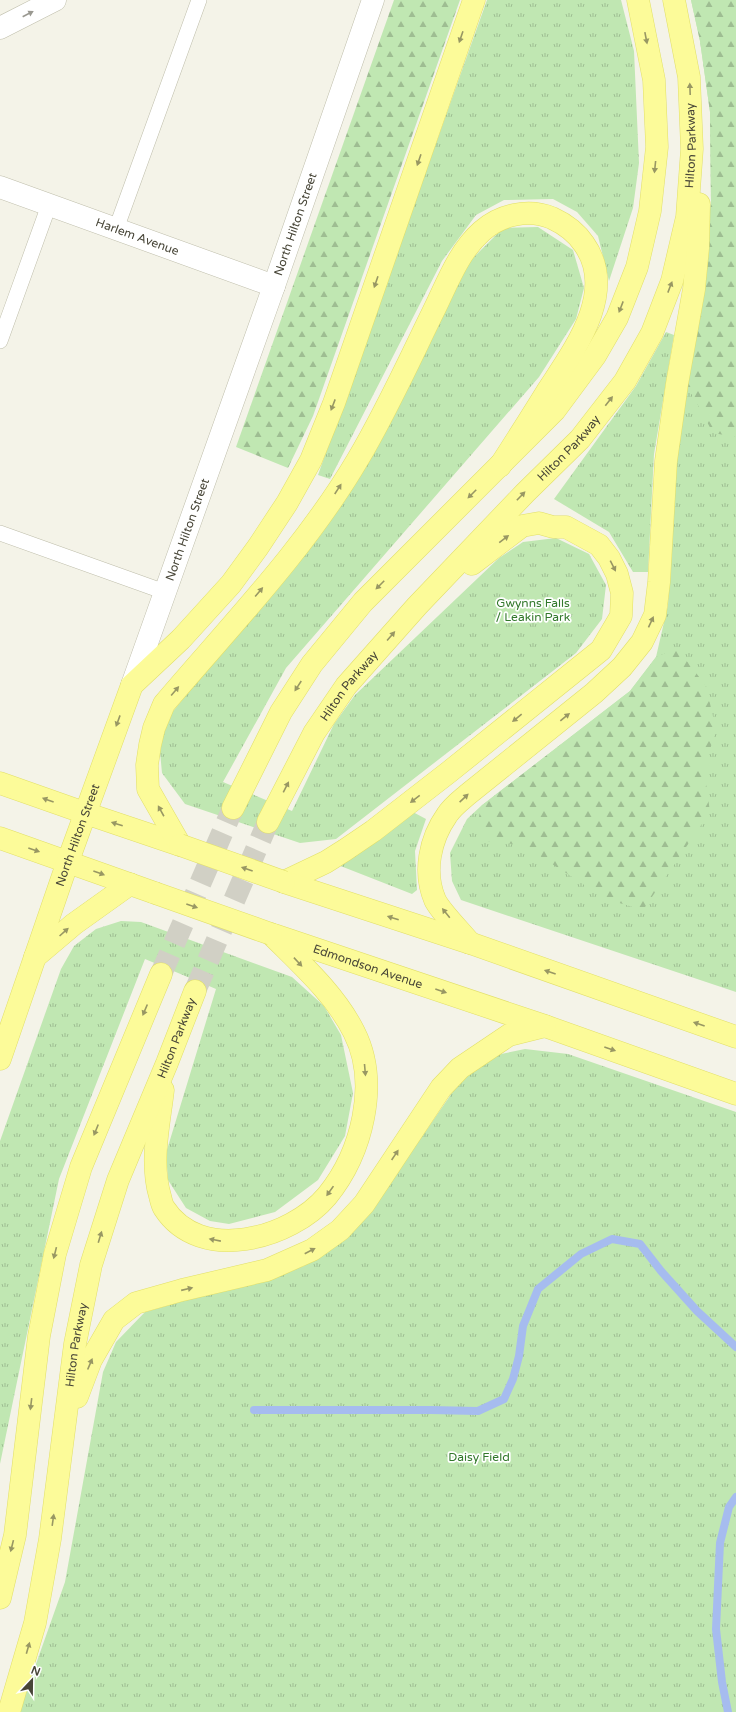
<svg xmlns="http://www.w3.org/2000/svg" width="736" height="1712" font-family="'Varela Round',sans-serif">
<defs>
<pattern id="grass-tufts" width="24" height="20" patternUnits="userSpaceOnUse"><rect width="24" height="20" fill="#c0e7b2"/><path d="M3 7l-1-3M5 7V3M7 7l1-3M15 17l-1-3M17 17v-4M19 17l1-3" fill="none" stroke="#9ebd92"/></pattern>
<pattern id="forest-firs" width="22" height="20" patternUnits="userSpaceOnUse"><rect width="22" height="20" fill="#c0e7b2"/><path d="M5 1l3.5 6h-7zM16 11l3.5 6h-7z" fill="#9ebd92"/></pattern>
</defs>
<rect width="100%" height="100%" fill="#f4f3e8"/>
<g fill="url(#grass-tufts)">
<path d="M487 0H621L634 51 639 163 633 208 609 281 598 236 577 212 553 199 504 200 476 215 442 261 330 479 318 475Z"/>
<path d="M691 0H736V992L461 900 452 881 450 853 467 819 481 806 630 691 656 657 668 605 676 451 687 385 711 203 710 112 700 41Z"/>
<path d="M538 227 573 250 584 288 576 319 539 377 286 668 223 782 292 811 334 724 355 695 499 558 523 542 556 538 589 554 606 585 602 619 576 653 336 839 300 843 185 804 162 773 159 741 170 715 325 525 466 265 503 228Z"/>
<path d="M666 332 674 335 654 454 648 572H633L609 532 554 499 636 386Z"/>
<path d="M411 811 426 819 415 851 417 890 412 894 338 865Z"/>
<path d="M121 921 141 922 292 977 324 1006 341 1035 353 1093 345 1136 318 1180 275 1212 229 1224 210 1221 186 1208 168 1180 166 1153 216 989 145 959 59 1179 0 1464V1141L61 969 74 946 96 929Z"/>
<path d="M525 1049 568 1054 736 1112V1712H19L65 1582 103 1372 116 1342 145 1312 304 1266 340 1242 379 1199 463 1077 501 1054Z"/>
</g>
<g fill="url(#forest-firs)">
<path d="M394 0H460L313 416 288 468 236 447Z"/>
<path d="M691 0H736V437L713 433 687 385 711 203 710 112 700 41Z"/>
<path d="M677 648 706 686 716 730 704 769 710 812 643 910 606 899 523 845 485 841 479 817 481 806 630 691 656 657Z"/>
</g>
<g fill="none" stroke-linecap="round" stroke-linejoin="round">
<g stroke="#a6bcef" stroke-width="8">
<path d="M254 1410H431L478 1411 504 1399 513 1379 519 1356 523 1326 538 1289 581 1254 612 1239 640 1244 661 1271 697 1311 736 1347"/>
<path d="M728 1712 722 1682 716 1629 720 1543 729 1507 736 1497"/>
</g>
<g stroke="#d1d0c5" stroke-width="22" stroke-dasharray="22 11" stroke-linecap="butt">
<path d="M161 974 233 808"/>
<path d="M195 991 268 822"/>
</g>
<defs>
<g id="lane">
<path d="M116 229 199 0"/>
<path d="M0 341 49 205"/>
<path d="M0 533 165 592"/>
</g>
<g id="street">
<path d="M0 28 55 0"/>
<path id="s1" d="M0 187 274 286"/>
<path id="s2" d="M132 685 274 286 373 0"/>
</g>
<g id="primary">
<path d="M0 783 85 813 180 845"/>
<path d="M233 808 281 712 312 664 363 602 555 410 595 356 617 318 637 267 650 211 657 147 654 80 638 0"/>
<path id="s3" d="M268 822 314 733 346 686 417 606 525 493 580 439 625 381 652 333 672 281 687 217 692 149 689 77 674 0"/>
<path d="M0 838 155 893"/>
<path d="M180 845 148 789 147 765 150 745 154 728 164 704C231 625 305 549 358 459 386 412 409 361 433 312 447 284 458 252 482 231 500 215 528 208 552 218 565 224 576 232 584 244 618 292 574 350 548 390 532 416 516 441 500 466"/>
<path d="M284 882 326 862 345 850 373 831 449 772 601 650 621 616 622 593 617 574 609 558 599 545 566 527H553L539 523 522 526 472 564"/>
<path d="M284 882 470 943 736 1037"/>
<path id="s4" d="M274 935 545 1026 736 1094"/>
<path d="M470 943C462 933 440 911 435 900 423 872 430 839 447 815 452 807 460 801 467 795L594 693 622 667 642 642 655 615 659 582 666 461 677 384 694 289 698 248 699 204"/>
<path d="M35 957 74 924 130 884"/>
<path id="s5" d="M0 1059 68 861 132 685 181 639 231 584 258 547 287 503 311 460 334 403 474 0"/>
<path d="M163 1090C159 1125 150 1162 160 1196 161 1200 162 1205 164 1208 200 1264 291 1239 327 1196 362 1153 380 1083 354 1032 335 994 301 964 271 934"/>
<path d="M77 1397 91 1360 114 1320 136 1303 182 1290 267 1270 312 1250 340 1230 364 1204 441 1088 460 1068 509 1035 545 1026"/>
<path d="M0 1598 15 1535 39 1336 55 1254 81 1167 161 974"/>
<path id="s6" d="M9 1712 35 1623 50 1539 75 1344 91 1265 118 1180 167 1063 195 991"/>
</g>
</defs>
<use href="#lane" stroke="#bfbeab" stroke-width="16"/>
<use href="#street" stroke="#bfbeab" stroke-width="23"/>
<use href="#primary" stroke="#e1df69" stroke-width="23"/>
<use href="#lane" stroke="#fff" stroke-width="15"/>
<use href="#street" stroke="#fff" stroke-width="22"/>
<use href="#primary" stroke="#fcfb99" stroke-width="22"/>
<defs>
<g id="primary-bridge">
<path d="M180 845 284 882"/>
<path d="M155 893 271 934"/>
</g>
</defs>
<use href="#primary-bridge" stroke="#e1df69" stroke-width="23" stroke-linecap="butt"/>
<use href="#primary-bridge" stroke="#fcfb99" stroke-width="22"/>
</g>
<defs><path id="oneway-solid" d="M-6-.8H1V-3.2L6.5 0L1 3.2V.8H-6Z"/></defs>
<use fill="#9a9991" href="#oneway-solid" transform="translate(28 14) rotate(-27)"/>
<g fill="#989763">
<use href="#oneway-solid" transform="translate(461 37) rotate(109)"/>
<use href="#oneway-solid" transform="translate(646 38) rotate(79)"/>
<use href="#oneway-solid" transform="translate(690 89) rotate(-92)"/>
<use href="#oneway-solid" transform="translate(419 160) rotate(109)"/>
<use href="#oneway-solid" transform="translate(655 167) rotate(96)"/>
<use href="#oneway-solid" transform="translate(376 282) rotate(109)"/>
<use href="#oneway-solid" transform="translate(670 287) rotate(-69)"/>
<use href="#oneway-solid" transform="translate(621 307) rotate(111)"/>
<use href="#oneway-solid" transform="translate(609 401) rotate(-52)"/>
<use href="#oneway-solid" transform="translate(333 405) rotate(111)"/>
<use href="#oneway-solid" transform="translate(338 489) rotate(-57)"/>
<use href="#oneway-solid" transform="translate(472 494) rotate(135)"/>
<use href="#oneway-solid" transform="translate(521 496) rotate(-46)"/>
<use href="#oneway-solid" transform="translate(504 539) rotate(-37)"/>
<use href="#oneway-solid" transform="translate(613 566) rotate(63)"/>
<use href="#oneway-solid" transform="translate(380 585) rotate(135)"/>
<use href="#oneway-solid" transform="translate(259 592) rotate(-50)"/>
<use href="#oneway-solid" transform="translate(651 622) rotate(-65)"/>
<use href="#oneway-solid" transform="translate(391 636) rotate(-49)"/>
<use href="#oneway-solid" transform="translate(298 686) rotate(123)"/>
<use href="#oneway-solid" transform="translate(175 691) rotate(-50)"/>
<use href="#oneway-solid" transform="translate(565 717) rotate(-39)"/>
<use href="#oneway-solid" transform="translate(517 718) rotate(141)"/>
<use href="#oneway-solid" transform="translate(118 721) rotate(110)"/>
<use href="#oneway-solid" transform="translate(286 787) rotate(-63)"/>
<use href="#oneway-solid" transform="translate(464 798) rotate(-43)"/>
<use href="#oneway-solid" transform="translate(415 799) rotate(142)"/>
<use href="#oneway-solid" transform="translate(48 800) rotate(-160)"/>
<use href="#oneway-solid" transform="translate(161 811) rotate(-119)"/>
<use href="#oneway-solid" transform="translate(117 824) rotate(-162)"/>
<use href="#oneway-solid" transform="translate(34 850) rotate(19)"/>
<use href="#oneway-solid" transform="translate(247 869) rotate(-161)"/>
<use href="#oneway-solid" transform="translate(99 873) rotate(20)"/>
<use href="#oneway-solid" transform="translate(192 906) rotate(19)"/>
<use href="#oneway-solid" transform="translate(446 913) rotate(-129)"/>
<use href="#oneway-solid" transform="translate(393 918) rotate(-162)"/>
<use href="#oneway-solid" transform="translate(64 932) rotate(-42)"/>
<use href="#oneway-solid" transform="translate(298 962) rotate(47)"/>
<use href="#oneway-solid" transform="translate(550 972) rotate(-161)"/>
<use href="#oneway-solid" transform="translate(441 991) rotate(19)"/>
<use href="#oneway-solid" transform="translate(145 1010) rotate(113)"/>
<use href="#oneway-solid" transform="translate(699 1024) rotate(-161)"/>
<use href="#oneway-solid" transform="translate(610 1049) rotate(19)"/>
<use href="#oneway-solid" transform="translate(365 1070) rotate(85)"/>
<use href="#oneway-solid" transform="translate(96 1130) rotate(112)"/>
<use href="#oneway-solid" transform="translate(395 1155) rotate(-56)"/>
<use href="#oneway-solid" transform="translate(330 1191) rotate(125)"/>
<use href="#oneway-solid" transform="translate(100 1237) rotate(-73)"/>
<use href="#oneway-solid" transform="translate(215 1240) rotate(-169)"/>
<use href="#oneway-solid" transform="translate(310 1251) rotate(-28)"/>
<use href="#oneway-solid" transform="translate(55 1253) rotate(104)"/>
<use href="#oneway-solid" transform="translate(187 1289) rotate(-13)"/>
<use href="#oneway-solid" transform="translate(90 1364) rotate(-67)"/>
<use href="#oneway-solid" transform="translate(31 1404) rotate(97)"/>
<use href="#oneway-solid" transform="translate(53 1520) rotate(-82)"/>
<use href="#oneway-solid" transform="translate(12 1546) rotate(104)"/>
<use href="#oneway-solid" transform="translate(28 1648) rotate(-74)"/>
</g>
<g text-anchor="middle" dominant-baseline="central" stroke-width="3.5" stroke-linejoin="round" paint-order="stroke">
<g font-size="12" fill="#474537" stroke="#fff">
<text stroke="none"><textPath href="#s3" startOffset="819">Hilton Parkway</textPath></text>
<text stroke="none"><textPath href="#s2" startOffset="489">North Hilton Street</textPath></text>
<text stroke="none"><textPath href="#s1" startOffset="146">Harlem Avenue</textPath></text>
<text stroke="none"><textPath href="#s3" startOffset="483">Hilton Parkway</textPath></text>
<text stroke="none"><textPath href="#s2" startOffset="165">North Hilton Street</textPath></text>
<text stroke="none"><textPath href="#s3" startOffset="159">Hilton Parkway</textPath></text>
<text stroke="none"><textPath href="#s5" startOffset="237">North Hilton Street</textPath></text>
<text stroke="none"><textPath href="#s4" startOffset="99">Edmondson Avenue</textPath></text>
<text stroke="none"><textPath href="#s6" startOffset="698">Hilton Parkway</textPath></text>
<text stroke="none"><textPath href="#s6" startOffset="374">Hilton Parkway</textPath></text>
</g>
<g font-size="12" fill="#32782b" stroke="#fff">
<text x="533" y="603">Gwynns Falls<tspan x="533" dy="14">/ Leakin Park</tspan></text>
<text x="479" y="1457">Daisy Field</text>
</g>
</g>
<g transform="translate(32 1680) rotate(22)" stroke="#ffffff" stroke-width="3" paint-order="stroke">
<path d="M0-3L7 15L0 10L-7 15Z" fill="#474537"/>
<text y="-6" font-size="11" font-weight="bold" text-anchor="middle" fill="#474537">N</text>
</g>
</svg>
